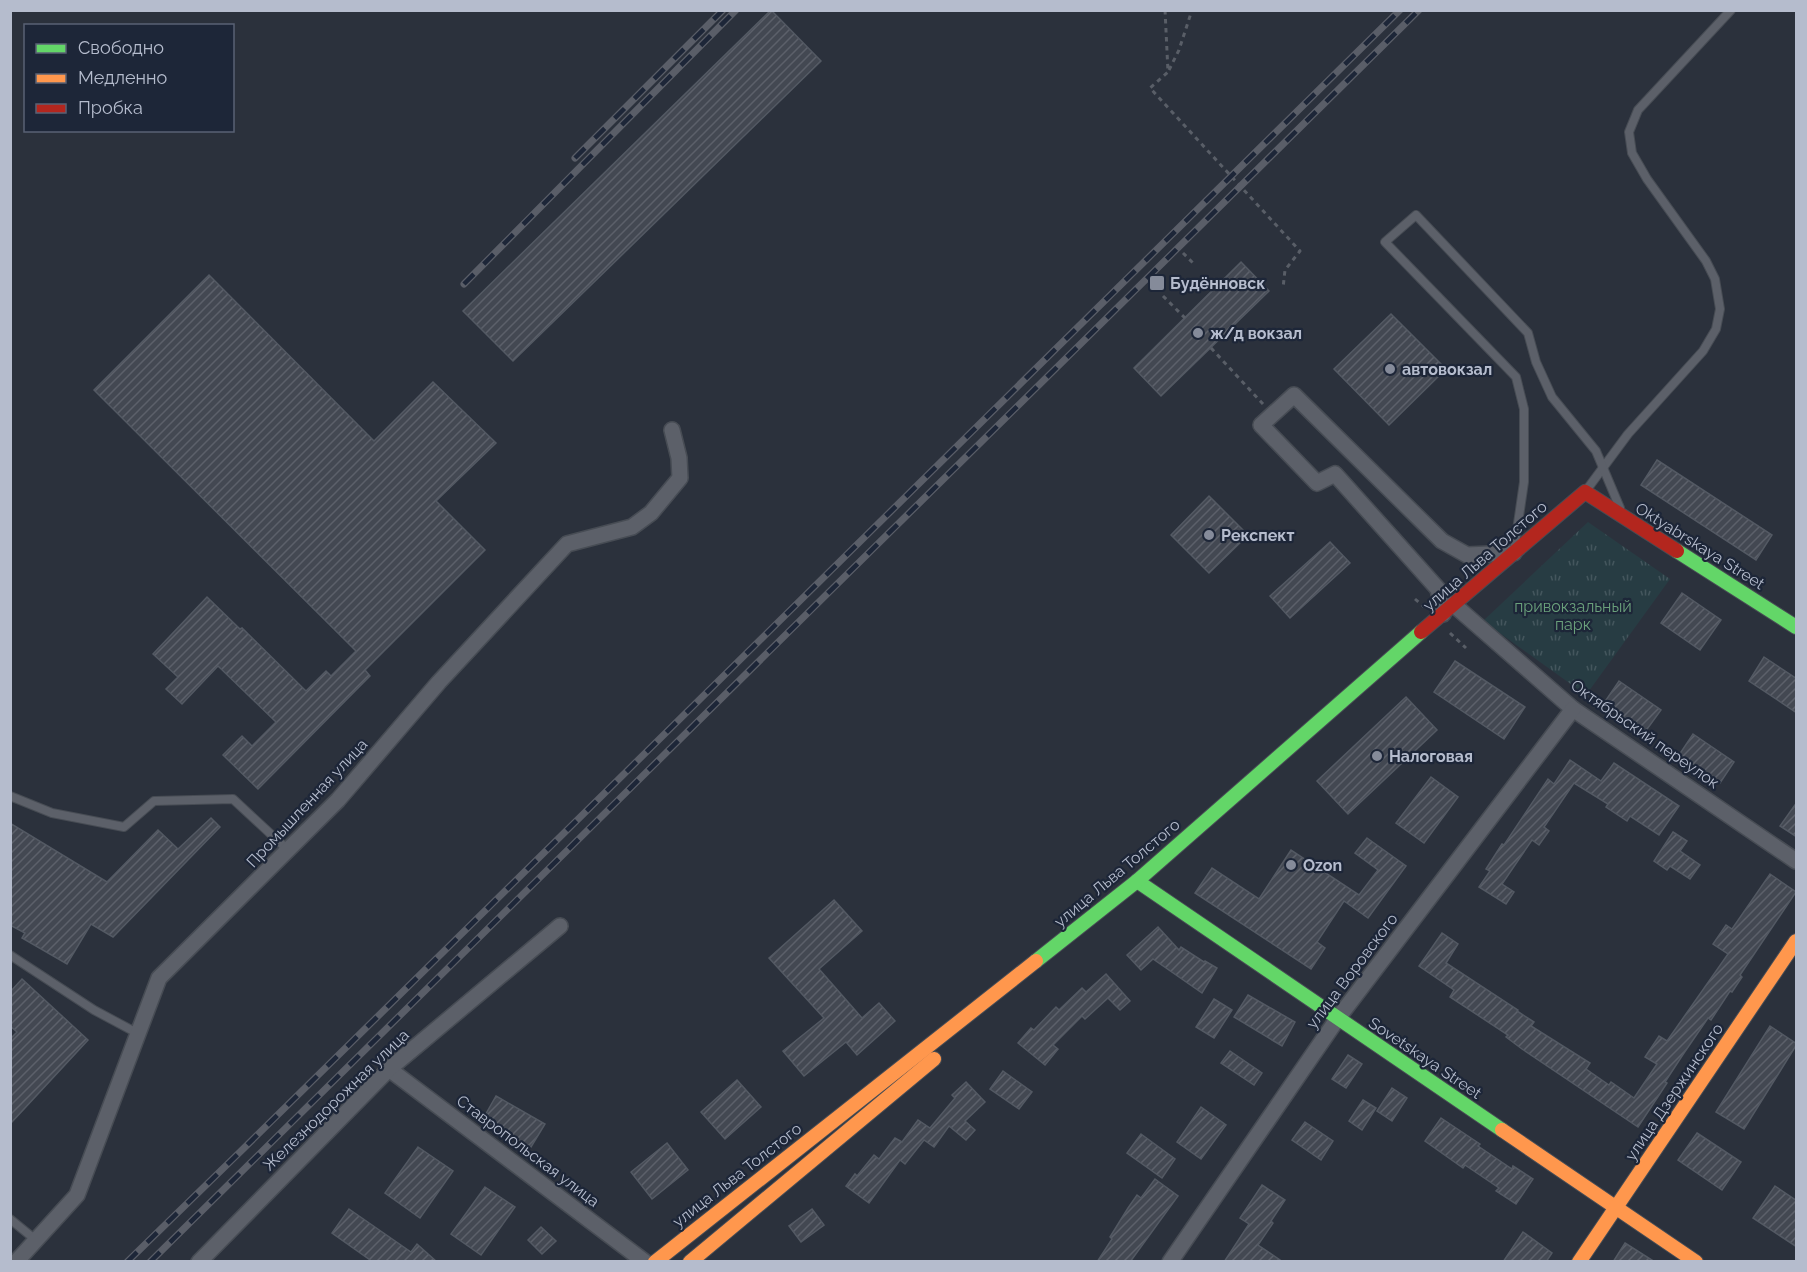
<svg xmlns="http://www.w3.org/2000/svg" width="1807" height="1272" font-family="Raleway,sans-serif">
<defs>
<pattern id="park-tufts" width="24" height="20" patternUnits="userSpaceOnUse" patternTransform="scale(1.5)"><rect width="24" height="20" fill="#273c43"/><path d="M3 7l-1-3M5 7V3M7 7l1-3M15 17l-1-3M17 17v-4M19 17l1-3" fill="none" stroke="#44565d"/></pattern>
<pattern id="building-hatch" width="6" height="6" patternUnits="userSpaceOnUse" patternTransform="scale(1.5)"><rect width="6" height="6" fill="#434852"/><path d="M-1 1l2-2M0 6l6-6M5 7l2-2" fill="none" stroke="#5c606a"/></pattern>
</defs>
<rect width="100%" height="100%" fill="#2b313c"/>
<path fill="url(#park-tufts)" d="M1588 522 1670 579 1586 695 1483 621Z"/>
<g fill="url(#building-hatch)" stroke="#535963" stroke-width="1.5">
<path d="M771 10 821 61 513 361 463 311Z"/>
<path d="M1241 262 1269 291 1161 396 1134 368Z"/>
<path d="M209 275 374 441 433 382 496 443 436 501 485 550 365 670 370 676 258 789 223 755 242 736 252 746 276 722 218 666 182 704 166 689 178 677 153 654 207 597 240 629 242 628 306 691 326 671 331 676 356 651 94 390Z"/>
<path d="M1391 314 1446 369 1389 425 1334 369Z"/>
<path d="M1657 460 1772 535 1756 560 1641 485Z"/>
<path d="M1209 496 1248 535 1209 573 1171 535Z"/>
<path d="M1330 542 1350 563 1290 618 1270 596Z"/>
<path d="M1682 593 1721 620 1700 650 1661 623Z"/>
<path d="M1764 657 1797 679V713L1749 681Z"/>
<path d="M1455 661 1525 707 1504 739 1434 692Z"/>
<path d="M1619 681 1661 710 1645 732 1604 703Z"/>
<path d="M1406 697 1437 730 1348 814 1317 781Z"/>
<path d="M1693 734 1734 762 1720 783 1679 755Z"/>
<path d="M1570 760 1601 781 1614 763 1679 806 1659 835 1630 816 1627 821 1606 807 1608 804 1574 783 1544 827 1549 831 1539 845 1532 840 1502 884 1514 892 1506 904 1479 887 1490 871 1486 869 1502 844 1504 845 1548 779 1554 784Z"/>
<path d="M1431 777 1458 797 1424 843 1396 823Z"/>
<path d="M1797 802V837L1780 826Z"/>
<path d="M211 818 220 827 113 937 91 924 67 964 22 938 25 933 10 925V823L107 882 158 830 178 849Z"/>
<path d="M1673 832 1687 841 1680 851 1700 865 1690 879 1670 866 1667 870 1654 861Z"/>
<path d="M1367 838 1406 866 1368 918 1344 901 1317 942 1325 948 1311 969 1195 893 1212 868 1259 899 1291 850 1359 895 1378 870 1355 853Z"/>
<path d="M1770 874 1796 892 1740 975 1742 977 1732 992 1730 991 1711 1020 1708 1018 1684 1053 1665 1082 1667 1083 1638 1127 1522 1049 1506 1037 1508 1035 1450 997 1454 990 1419 966 1442 933 1458 944 1446 963 1518 1010 1517 1011 1534 1022 1531 1026 1590 1063 1586 1069 1609 1085 1611 1082 1634 1098 1657 1064 1645 1057 1659 1036 1667 1041 1728 954 1713 944 1726 925 1732 929Z"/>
<path d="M834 900 862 931 819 969 862 1018 879 1003 895 1021 857 1055 846 1042 804 1076 783 1051 824 1018 769 958Z"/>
<path d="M1158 927 1179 950 1181 947 1204 962 1205 961 1217 968 1202 993 1153 959 1141 970 1127 955Z"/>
<path d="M1106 974 1130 1001 1120 1010 1108 998 1085 1019 1082 1016 1053 1045 1058 1049 1045 1065 1018 1043 1031 1028 1034 1030 1056 1007 1059 1010 1082 988 1086 992Z"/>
<path d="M22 979 88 1040 10 1124V1039L17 1032 10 1026V992Z"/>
<path d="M1248 995 1295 1022 1282 1046 1234 1017Z"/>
<path d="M1214 999 1232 1010 1214 1038 1196 1027Z"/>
<path d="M1770 1026 1797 1044 1744 1129 1716 1112Z"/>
<path d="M1230 1051 1262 1073 1254 1085 1221 1063Z"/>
<path d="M1348 1055 1362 1064 1346 1088 1332 1079Z"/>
<path d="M1003 1071 1032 1092 1019 1109 990 1089Z"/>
<path d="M737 1080 761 1107 725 1139 701 1112Z"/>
<path d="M966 1082 985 1102 965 1121 975 1130 966 1140 949 1126 934 1147 924 1140 905 1164 900 1160 869 1203 846 1186 855 1174 857 1176 874 1155 879 1159 895 1138 902 1142 918 1120 930 1128 955 1098 952 1095Z"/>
<path d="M1392 1088 1407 1098 1392 1121 1377 1111Z"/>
<path d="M496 1096 545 1124 531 1147 483 1119Z"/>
<path d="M1363 1100 1376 1108 1362 1130 1349 1121Z"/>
<path d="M1201 1107 1226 1125 1201 1159 1177 1142Z"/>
<path d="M1441 1118 1480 1144 1478 1146 1512 1169 1513 1166 1533 1179 1516 1204 1496 1191 1499 1188 1465 1165 1463 1168 1425 1141Z"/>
<path d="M1305 1122 1333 1141 1321 1160 1292 1140Z"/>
<path d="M1697 1133 1741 1162 1722 1190 1678 1160Z"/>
<path d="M1141 1134 1175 1159 1162 1178 1127 1153Z"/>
<path d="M667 1143 688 1170 652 1199 631 1172Z"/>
<path d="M418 1147 453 1171 420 1218 385 1193Z"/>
<path d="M1155 1179 1178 1196 1130 1262H1097L1112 1239 1110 1237 1128 1208 1137 1195 1141 1198Z"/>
<path d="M1262 1185 1285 1200 1271 1221 1273 1223 1258 1245 1283 1262H1224L1249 1224 1240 1218Z"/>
<path d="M1775 1186 1797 1201V1247L1753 1218Z"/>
<path d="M485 1187 515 1207 481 1255 451 1234Z"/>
<path d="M349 1209 411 1252 417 1244 437 1262H373L332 1233Z"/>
<path d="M812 1209 824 1225 801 1242 789 1226Z"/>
<path d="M541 1227 556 1241 542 1254 528 1240Z"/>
<path d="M1523 1232 1552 1253 1546 1262H1503Z"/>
<path d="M1625 1243 1655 1262H1613Z"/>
</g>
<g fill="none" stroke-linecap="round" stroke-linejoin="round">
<defs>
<g id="lane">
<path d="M1585 492 1628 434 1703 351 1716 329 1720 309 1715 279 1706 261 1647 179 1632 153 1629 132 1638 110 1731 10"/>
<path d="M1515 544 1524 482V409L1516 377 1385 242 1416 215 1528 333 1536 362 1552 397 1596 451 1620 508"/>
<path d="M10 796 52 813 124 827 154 801 233 799 289 851"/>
<path d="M10 955 94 1010 137 1033"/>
<path d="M10 1219 37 1241"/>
</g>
<g id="street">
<path d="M1453 604 1573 709 1796 861"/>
<path d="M1443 614 1438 589 1335 474 1317 483 1261 425 1294 395 1442 541 1467 555 1514 553"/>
<path d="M389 1069 645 1262"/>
<path d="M16 1262 77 1195 159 978 338 800 439 682 567 544 632 527 651 513 680 478 679 458 672 430"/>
<path d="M199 1262 389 1069 560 926"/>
<path d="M1170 1262 1338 1018 1573 709"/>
</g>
<g id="fast">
<path d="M1677 551 1796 627"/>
<path d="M1137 881 1502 1130"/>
<path d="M1036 961 1137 881 1421 632"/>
</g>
<g id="slow">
<path d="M1502 1130 1696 1262"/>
<path d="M655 1262 1036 961"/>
<path d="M690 1262 934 1059"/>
<path d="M1579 1262 1796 941"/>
</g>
<path id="jam" d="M1421 632 1585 492 1677 551"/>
</defs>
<use href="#lane" stroke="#474c54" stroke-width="10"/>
<use href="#street" stroke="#474c54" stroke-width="18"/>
<use href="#fast" stroke="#474c54" stroke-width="16"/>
<use href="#slow" stroke="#474c54" stroke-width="16"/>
<use href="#jam" stroke="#474c54" stroke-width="16"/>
<g stroke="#595e67" stroke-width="3" stroke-dasharray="4.5 4.5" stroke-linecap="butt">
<path d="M1165 10 1168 72 1150 88 1300 251 1285 270 1283 288"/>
<path d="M1169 70 1179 50 1192 10"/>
<path d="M1183 253 1195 265"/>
<path d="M1163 296 1185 318"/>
<path d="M1211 348 1263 404"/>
<path d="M1415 599 1424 607"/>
<path d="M1450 633 1466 648"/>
</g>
<use href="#lane" stroke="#5c6069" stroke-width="8"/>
<use href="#street" stroke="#5c6069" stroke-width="15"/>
<use href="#fast" stroke="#63d668" stroke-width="14"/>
<use href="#slow" stroke="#ff974d" stroke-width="14"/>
<use href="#jam" stroke="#b3261e" stroke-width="14"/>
<defs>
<g id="rail">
<path d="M575 158 723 10"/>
<path d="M464 284 736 10"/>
<path d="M127 1262 241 1151 1400 10"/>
<path d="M150 1262 1419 10"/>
</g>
</defs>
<use href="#rail" stroke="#5a5e68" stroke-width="7"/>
<use href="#rail" stroke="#1d2638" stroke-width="4.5" stroke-dasharray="14" stroke-linecap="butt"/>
</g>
<g fill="#858b9a" stroke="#1d2638" stroke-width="2">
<rect x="1149" y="275" width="16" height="16" rx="3"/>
<circle cx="1198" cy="333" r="6"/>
<circle cx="1390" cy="369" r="6"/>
<circle cx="1209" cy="535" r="6"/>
<circle cx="1377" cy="756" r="6"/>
<circle cx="1291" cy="865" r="6"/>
</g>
<g text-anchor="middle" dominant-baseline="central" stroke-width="4.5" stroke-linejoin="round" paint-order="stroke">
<g font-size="16" font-weight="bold" fill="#b5bccd" stroke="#1d2638" text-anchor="start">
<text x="1170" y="283">Будённовск</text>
<text x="1210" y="333">ж/д вокзал</text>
<text x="1402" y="369">автовокзал</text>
<text x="1221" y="535">Рекспект</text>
<text x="1389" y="756">Налоговая</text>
<text x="1303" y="865">Ozon</text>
</g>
<g font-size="16" fill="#b5bccd" stroke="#1d2638">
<text transform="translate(1700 546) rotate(32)">Oktyabrskaya Street</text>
<text transform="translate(1485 556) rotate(-41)">улица Льва Толстого</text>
<text transform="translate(1645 734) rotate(35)">Октябрьский переулок</text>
<text transform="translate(307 803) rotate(-47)">Промышленная улица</text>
<text transform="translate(1117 873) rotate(-40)">улица Льва Толстого</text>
<text transform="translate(1352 971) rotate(-53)">улица Воровского</text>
<text transform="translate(1425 1058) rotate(34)">Sovetskaya Street</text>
<text transform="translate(1674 1092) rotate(-56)">улица Дзержинского</text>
<text transform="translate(336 1100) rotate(-44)">Железнодорожная улица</text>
<text transform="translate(528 1151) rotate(37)">Ставропольская улица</text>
<text transform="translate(737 1175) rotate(-38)">улица Льва Толстого</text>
</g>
<g font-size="16" fill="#6aa07b" stroke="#1d2638">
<text x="1573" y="606">привокзальный<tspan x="1573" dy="18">парк</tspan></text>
</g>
</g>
<rect width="1807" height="1272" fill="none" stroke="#b5bccd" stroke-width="24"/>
<rect x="24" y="24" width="210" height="108" fill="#1d2638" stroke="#5a6274" stroke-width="1.5"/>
<rect x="36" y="44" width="30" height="9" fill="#63d668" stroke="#5a6274" stroke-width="1.5"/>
<text x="78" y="54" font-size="18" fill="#b5bccd">Свободно</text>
<rect x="36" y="74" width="30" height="9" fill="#ff974d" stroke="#5a6274" stroke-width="1.5"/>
<text x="78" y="84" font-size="18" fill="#b5bccd">Медленно</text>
<rect x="36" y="104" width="30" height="9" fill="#b3261e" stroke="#5a6274" stroke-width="1.5"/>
<text x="78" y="114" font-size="18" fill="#b5bccd">Пробка</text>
</svg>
